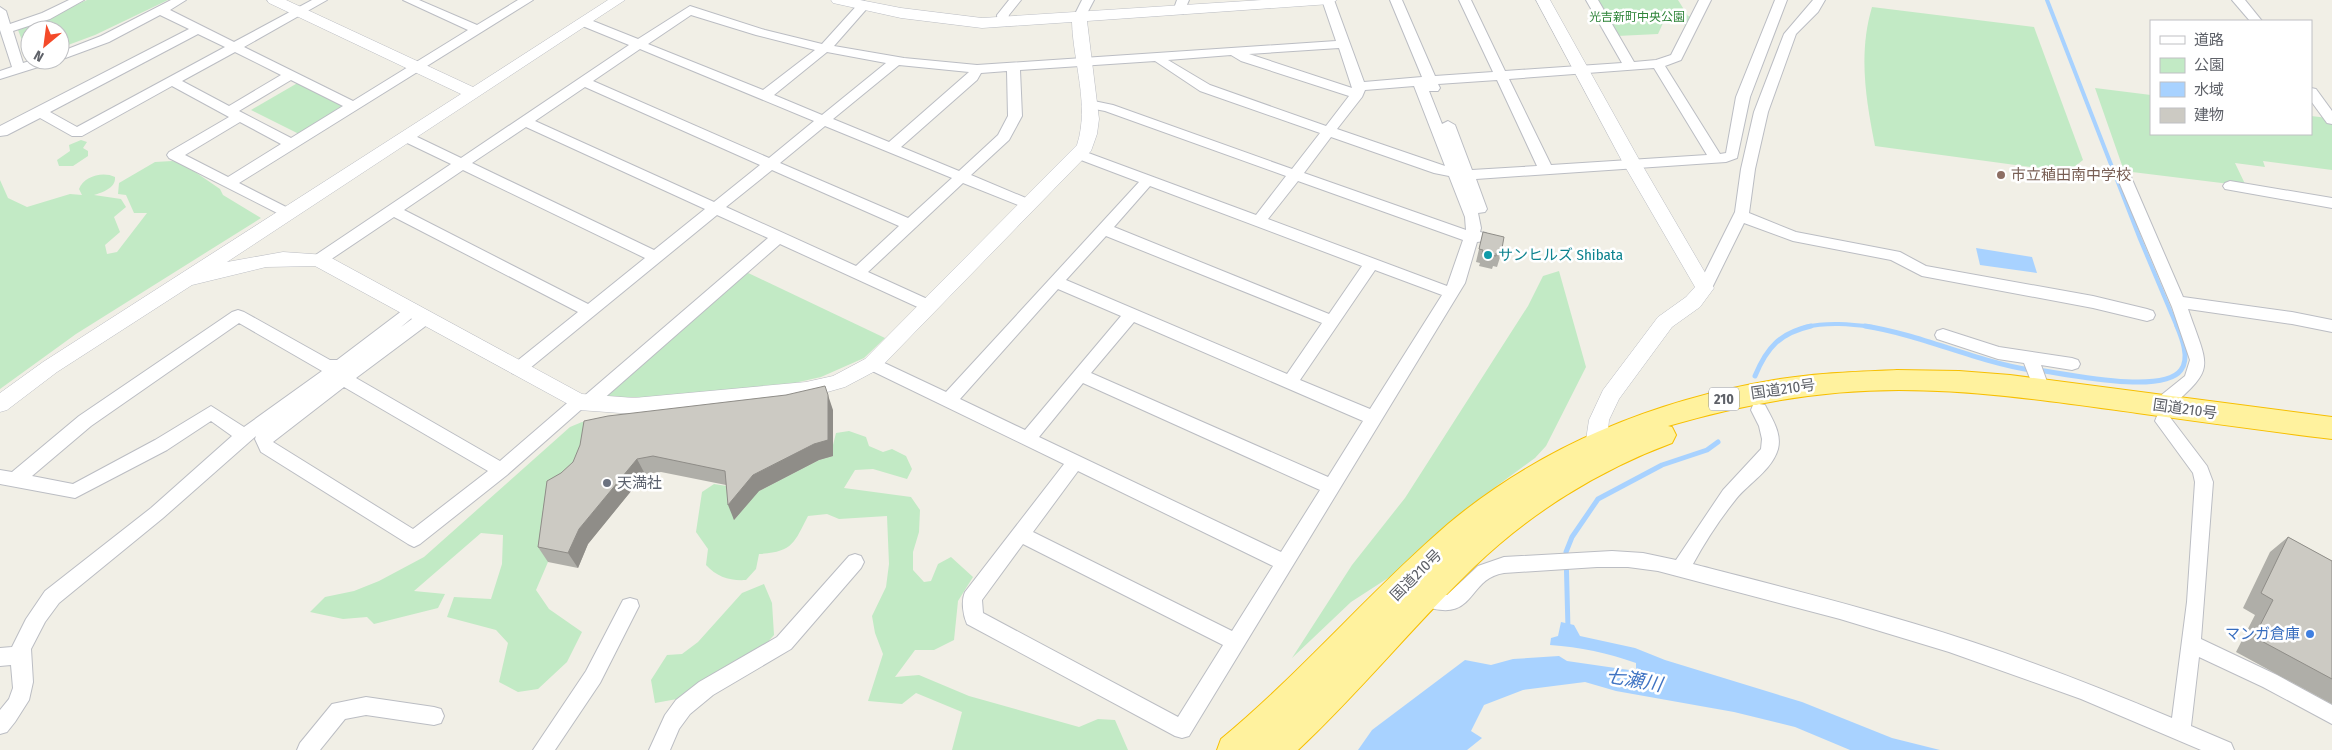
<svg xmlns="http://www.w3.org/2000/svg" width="2332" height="750" font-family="'Fira Sans Condensed','Noto Sans JP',sans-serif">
<rect width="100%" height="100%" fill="#f1efe6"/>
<g fill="#c2eac5">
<path d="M87 0H168L95 35 60 48V30H30L29 58 18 30Z"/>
<path d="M1596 0H1678L1688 16 1692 17 1687 27 1680 21 1663 23 1658 34 1617 36Z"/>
<path d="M1872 7 2034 27 2083 160 2068 172 1875 146C1866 100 1858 54 1872 7Z"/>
<path d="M301 81 356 108 307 138 251 110Z"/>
<path d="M2095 88 2151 95V134H2311V116L2328 118 2332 124V170L2263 161 2265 167 2235 163 2246 186 2124 171Z"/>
<path d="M81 140 87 142 83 148 88 151V156L73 166H59L57 160 70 151 69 145Z"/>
<path d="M172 161 182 163 220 189 223 195 261 218 76 334 0 389V180L8 198 27 207 70 194 82 195 79 189C84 176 103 171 115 177 116 188 103 192 94 195L121 199 126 207 114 217 120 232 105 245 107 254 117 252 147 213H134L126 195 118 194 119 183 155 162Z"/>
<path d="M744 271 885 338 864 358 821 377 790 384 649 397H607V391Z"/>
<path d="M1559 271 1586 367 1546 446 1535 458 1479 499 1443 529 1402 569 1351 602 1292 658 1352 565 1405 498 1528 306 1543 276Z"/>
<path d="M582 422H613L551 520 548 562 536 590 549 609 582 632 567 662 538 689 518 692 499 682 508 643 496 630 447 617 454 597 491 599 502 564 503 535 481 533 414 591 445 594 438 608 374 624 367 617 343 619 310 612 325 597 354 591 379 581 424 557 570 427Z"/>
<path d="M849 431 866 437 869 446 883 452 892 449 906 456 912 469 907 479 873 469 855 470 844 488 911 497 920 510 919 532 913 552V570L924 582 931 581 938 564 951 557 973 577 958 601 954 640 934 650H915L895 677 919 675 969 696 1079 727 1098 719 1115 720 1128 750H952L962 712 916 693 902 704 868 701 883 654 875 633 872 616 886 587 889 564 887 516 839 519 827 514 808 516C794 543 793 552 759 554L756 569 746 580C730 581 717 577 706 565L708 549 696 532 702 492 714 484 759 491 819 460 833 456V445L836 433Z"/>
<path d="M764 584 772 603 774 635 750 662 699 695 655 703 651 680 667 655 682 654 698 642 742 593Z"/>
</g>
<g fill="#a8d2ff">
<path d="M1976 248 2032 257 2037 273 1980 265Z"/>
<path d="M1561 622 1574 625 1580 636 1635 648 1665 660 1802 702 1892 738 1940 750H1850L1795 727 1734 712 1616 691 1585 682 1523 690 1484 705 1471 731 1482 738 1467 750H1358L1372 730 1465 660 1491 665 1513 659 1559 656 1567 661 1636 671V663C1608 653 1580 647 1550 645L1551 638 1558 636Z"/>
</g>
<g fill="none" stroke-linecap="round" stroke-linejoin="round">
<g stroke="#a8d2ff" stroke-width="4">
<path d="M2047 0 2140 239 2177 327"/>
<path d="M1805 327C1828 322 1850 324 1873 327"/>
</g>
<g stroke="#a8d2ff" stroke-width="5">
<path d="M1865 326C1922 335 1974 361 2030 370"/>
<path d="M2038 370C2067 374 2163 395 2181 370 2190 358 2182 338 2177 326"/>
<path d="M1755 376C1767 347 1780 333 1811 326"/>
<path d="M1568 629 1566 552 1572 537 1598 499 1662 465 1707 450 1718 442"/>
</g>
<defs>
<g id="minor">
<path d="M69 0H84L50 19 13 31 23 63 33 60H52L51 63 0 79V71L12 67 0 30V7L6 11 10 24 42 13Z"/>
<path d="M171 0H186L170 10 234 42 312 0H327L244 47 353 101 468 30 403 0H419L477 25 518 0H533L239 183 292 210 294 213 292 216 287 218 169 158 167 155 169 152 229 117 172 86 82 136H72L40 118 7 135 0 136V126L189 29 160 15 109 42 60 60V52L101 36ZM198 34 225 47 77 127 50 112ZM235 52 281 75 229 106 182 81ZM291 80 343 106 291 138 239 111ZM240 122 281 144 228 177 185 155Z"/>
<path d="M1009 0H1021L1009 15 1006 26H998L997 15Z"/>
<path d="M1082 0H1094L1083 21 1079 22 1073 18Z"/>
<path d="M1177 0H1189L1183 14H1175L1173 11Z"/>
<path d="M1322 0H1334L1364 82 1422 77 1390 0H1402L1435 76 1493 72 1459 0H1471L1505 71 1622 63 1586 0H1598L1634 62 1656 60 1671 55 1699 0H1711L1681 60 1665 66 1720 154 1726 153 1736 97 1775 0H1787L1750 97 1737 158 1726 162 1476 179 1487 209 1485 212 1478 213 1481 228 1480 232 1486 233 1488 237 1486 241 1477 242 1465 283 1189 736 1182 738 1175 736 967 624C963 615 961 601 965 592L1064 464 866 368 864 364 866 360 872 358 878 360 946 392 1139 182 1073 157 1071 154 1073 151H1083L1256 215 1286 176 1105 111 1084 107 1082 104 1084 101 1089 100 1113 105 1292 169 1320 133 1200 91 1155 61 1020 70 1022 116 1009 140 971 175 1033 201 1035 204 1033 207H1023L963 183 868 272 934 302 937 306 934 310H924L780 244 593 408H583L507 475 420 544 414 547 408 544 261 452 255 439 256 436 163 518 59 603 45 622 31 649 33 682 29 700 15 722 7 732 0 734V710L9 699 13 688 11 665 0 666V648L12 647 26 619 45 591 151 508 232 436 211 421 167 450 75 498 0 484V470L12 472 79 416 232 312 238 310 244 312 330 360H337L407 307 412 305 417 307 420 311 401 327C410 321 419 311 431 314L433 318 431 322 356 378 500 461 573 398 583 397 768 238 717 215 524 373 518 375 512 373 510 369 512 365 578 312 394 217 324 264H314L312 260 314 256 451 164 401 140 399 137 401 134H411L461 158 629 45 580 25 578 22 580 19H588L638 39 690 6 765 30 822 44 860 2 864 1 870 5 834 46 904 58 977 65 1336 41ZM691 15 756 35 815 50 763 90 648 44ZM1339 48 1352 88 1249 54ZM640 49 814 121 769 158 593 81ZM827 52 886 63 822 115 774 95ZM1231 55 1241 61 1349 96 1326 126 1210 85 1168 60ZM899 65 969 72 889 142 833 119ZM1654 68 1707 155 1551 165 1509 79ZM1007 71 1008 116 998 135 959 171 901 147 977 80 981 73ZM1497 80 1537 166 1472 170 1455 125 1448 121 1442 124 1429 91H1438L1440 88 1438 84ZM1414 86 1445 166 1337 129 1362 97 1365 90ZM585 87 760 165 714 202 535 121ZM825 126 952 178 908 218 780 163ZM526 127 705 209 654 250 472 163ZM1331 137 1434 173 1449 176 1465 217 1466 230 1304 173ZM463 170 645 258 588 304 404 210ZM772 170 899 226 856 266 726 207ZM1298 181 1463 240 1447 286 1268 219ZM1150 186 1362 266 1329 314 1114 227ZM1106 236 1322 323 1287 374 1066 280ZM1375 270 1442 295 1370 409 1300 380ZM1058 289 1121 316 1025 430 960 399ZM1134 322 1363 421 1328 477 1091 373ZM239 323 322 371 244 427 211 406 155 440 73 484 32 476 91 426ZM1083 383 1320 490 1281 552 1039 437ZM344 387 488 471 413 529 273 442ZM1078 471 1273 566 1232 631 1033 532ZM1023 544 1223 645 1178 717 983 613 982 600Z"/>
<path d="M1813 0H1825L1818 12 1796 34 1768 112 1755 169 1749 213 1796 232 1900 252 1926 266 2093 296 2147 309 2153 311 2155 315 2153 319 2147 321 2093 308 1922 276 1891 260 1793 241 1744 223 1710 292H1700L1697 288 1735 212 1741 169 1754 112 1784 34Z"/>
<path d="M2232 0H2245L2262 21H2250Z"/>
<path d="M2311 88 2316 89 2332 111V124L2327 123 2311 101Z"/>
<path d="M2124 172 2131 177 2183 297 2292 312 2332 320V332L2292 324 2188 309C2209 370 2217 367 2166 411L2160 412 2154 411 2152 406 2154 401 2185 376 2190 360 2172 307 2117 177Z"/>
<path d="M2230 181 2332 198V208L2225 189 2223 186 2225 183Z"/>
<path d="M1943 329 1999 347 2072 358 2078 360 2080 364 2078 368 2072 370 2041 365 2050 390 2048 394 2042 396 2036 394 2024 363 1998 359 1937 339 1935 335 1937 331Z"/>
<path d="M1759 404 1765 405C1772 419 1782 433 1778 449 1772 470 1749 483 1736 499 1720 519 1705 542 1693 564 1766 583 1839 601 1912 623 2000 649 2087 682 2172 718L2187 602 2195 482 2193 473 2155 421 2157 416 2163 414 2169 416 2207 466 2213 482 2201 639 2277 675 2332 705V724L2263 687 2199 657 2191 726 2231 743 2234 750H2201L2081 699 1949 652 1840 619 1658 571 1628 567H1597L1504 573C1465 579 1477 627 1419 604L1417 598 1419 592 1426 590 1439 595H1447L1478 566 1504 557 1612 551 1643 553 1676 560 1723 490 1761 449 1762 439 1759 426 1751 410 1753 405Z"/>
<path d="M855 554 861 556 864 562 861 568 791 649 713 695 690 714 679 729 670 750H649L665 715 676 700 699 682 777 637 849 556Z"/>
<path d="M630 598 637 600 639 606 600 683 555 750H533L586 671 623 600Z"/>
<path d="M366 697 434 707 441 709 444 716 441 723 434 725 366 715 345 719 320 750H297L300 743 332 704Z"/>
</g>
<g id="tertiary">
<path d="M267 0H286L473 87 608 0H625L227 262 283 252 326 255 582 394 634 398 806 382 833 376 865 359 1077 145C1090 105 1073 62 1072 22L982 28 901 18 833 3 831 0H860L901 8 982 18 1262 0H1337L1330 4 1087 21 1099 119 1097 134 1091 151 879 369 845 387 806 398 634 414 579 410 315 266 266 267 192 285 57 372 7 410 0 412V393L43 362 461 94 269 3Z"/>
<path d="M1536 0H1550L1641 163 1714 288 1700 307 1672 327 1619 399 1609 420 1605 460 1601 466 1594 468 1587 466 1583 460 1589 420 1603 390 1658 317 1686 297 1695 287 1623 163Z"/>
</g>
<path id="trunk" d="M1897 370 1959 371 2010 375 2332 417V439C2267 431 2202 422 2137 413 2057 402 1979 390 1899 390 1821 390 1743 404 1668 426L1672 427 1676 435 1672 443C1599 470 1530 513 1474 567 1413 626 1360 692 1298 750H1217L1221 739C1302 672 1369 592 1448 524 1541 446 1655 400 1774 380 1815 373 1856 372 1897 370Z"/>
</defs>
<use href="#minor" stroke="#bbbdc3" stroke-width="2"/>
<use href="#tertiary" stroke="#bbbdc3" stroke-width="1"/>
<use href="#trunk" stroke="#f7bf00" stroke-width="2"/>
<use href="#minor" fill="#fff" fill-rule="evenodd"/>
<use href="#tertiary" fill="#fff" fill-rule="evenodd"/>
<use href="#trunk" fill="#fff29e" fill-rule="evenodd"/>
</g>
<g fill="#afaea8">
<path d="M1483 232 1501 254 1497 267 1493 266 1492 269 1479 266 1480 263 1476 262Z"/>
<path d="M833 410V456L819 460 759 491 734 520 726 485 661 472 645 474 588 544 578 568 548 562 538 547 547 481Z"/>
<path d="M2288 537 2332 561V704L2236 652 2255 615 2243 608 2270 552Z"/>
</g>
<g fill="#8f8d88">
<path d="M828 395 833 410V456L819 460 759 491 734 520 728 505 753 475Z"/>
<path d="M637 459 645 474 588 544 578 568 568 553 579 529Z"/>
</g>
<g fill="#cccac3" stroke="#8f8d88">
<path d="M1483 232 1504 237 1501 254 1496 253V256L1482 254 1483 250 1479 249Z"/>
<path d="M825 386 828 395V440L814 444 753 475 728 505 725 471 653 456 637 459 579 529 568 553 538 547 547 481 561 473 573 462 580 445 584 421 608 416 786 395Z"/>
<path d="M2288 537 2332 561V679L2254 637 2273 600 2261 593Z"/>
</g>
<circle fill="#8d6e63" stroke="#fff" stroke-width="2" cx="2001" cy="175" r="5"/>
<circle fill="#0f9aa8" stroke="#fff" stroke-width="2" cx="1488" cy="255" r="5"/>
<circle fill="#6b7280" stroke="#fff" stroke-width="2" cx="607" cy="483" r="5"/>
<circle fill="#3f7fe0" stroke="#fff" stroke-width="2" cx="2310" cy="634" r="5"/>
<g text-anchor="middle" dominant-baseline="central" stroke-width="5" stroke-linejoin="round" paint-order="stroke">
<g font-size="12" fill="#30853a" stroke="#fff">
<text x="1637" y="17">光吉新町中央公園</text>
</g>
<rect fill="#fff" stroke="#8e9095" stroke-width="1" x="1709" y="387.5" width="30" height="23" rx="4"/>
<g font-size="14" font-weight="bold" fill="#5e6168">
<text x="1724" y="399">210</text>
</g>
<g font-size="15" fill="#785e54" stroke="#fff" text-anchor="start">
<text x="2011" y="175">市立稙田南中学校</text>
</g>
<g font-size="15" fill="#0d838f" stroke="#fff" text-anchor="start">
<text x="1498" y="255">サンヒルズ Shibata</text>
</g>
<g font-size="15" fill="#5e6168" stroke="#fff">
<text transform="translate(1783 389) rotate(-8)">国道210号</text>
<text transform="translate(2185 409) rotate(8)">国道210号</text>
<text transform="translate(1416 575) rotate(-45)">国道210号</text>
</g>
<g font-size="15" fill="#5b616d" stroke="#fff" text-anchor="start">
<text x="617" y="483">天満社</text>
</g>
<g font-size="15" fill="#366cbe" stroke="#fff" text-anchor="end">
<text x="2300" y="634">マンガ倉庫</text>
</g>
<g font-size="19" font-style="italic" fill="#4074c3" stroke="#fff">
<text transform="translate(1634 680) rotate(10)">七瀬川</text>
</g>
</g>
<rect x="2150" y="20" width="162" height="115" fill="#ffffff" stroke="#bfc0c3"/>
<rect x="2160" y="36" width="25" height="8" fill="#ffffff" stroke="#bfc0c3"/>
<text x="2194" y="45" font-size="15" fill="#5e6168">道路</text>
<rect x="2160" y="58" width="25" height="15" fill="#c2eac5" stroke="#bfc0c3"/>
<text x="2194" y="70" font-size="15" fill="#5e6168">公園</text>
<rect x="2160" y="82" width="25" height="15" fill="#a8d2ff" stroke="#bfc0c3"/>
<text x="2194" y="95" font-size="15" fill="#5e6168">水域</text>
<rect x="2160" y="108" width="25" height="15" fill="#cccac3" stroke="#bfc0c3"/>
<text x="2194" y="120" font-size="15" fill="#5e6168">建物</text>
<g transform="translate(45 45) rotate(209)"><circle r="24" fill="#ffffff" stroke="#bfc0c3"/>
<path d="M0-4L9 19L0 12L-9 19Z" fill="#f44a29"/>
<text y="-8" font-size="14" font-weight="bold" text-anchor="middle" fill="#5e6168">N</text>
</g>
</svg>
